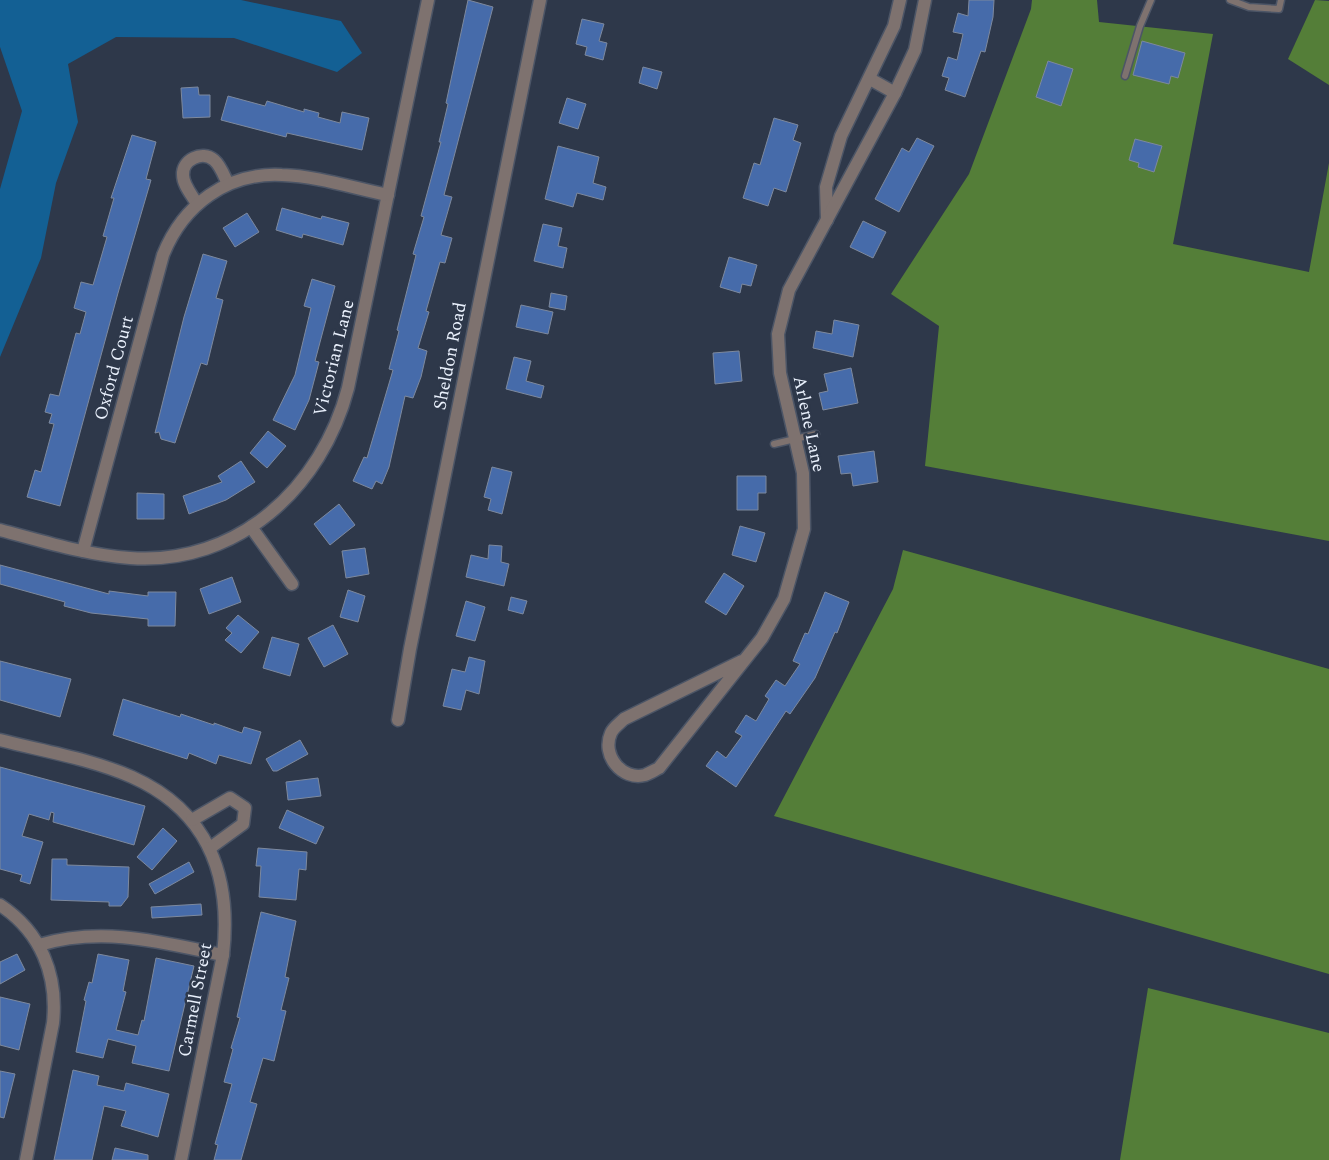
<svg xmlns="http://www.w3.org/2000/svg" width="1329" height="1160" font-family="Spectral,serif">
<rect width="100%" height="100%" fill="#2e384a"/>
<g fill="#547e38">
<path d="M1032 0H1097L1099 22 1213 34 1173 244 1309 272 1329 163V541L925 466 939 326 891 294 969 174 1031 9Z"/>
<path d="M1315 0 1329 1V85L1288 59Z"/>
<path d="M903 550 1329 669V974L774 816 893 589Z"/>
<path d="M1148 988 1329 1033V1160H1120Z"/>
</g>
<path fill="#136094" d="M0 0H241L341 21 362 53 337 72 234 38 116 37 68 64 78 122 56 183 41 258 0 357V189L22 111 0 47Z"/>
<g fill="#466baa" stroke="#7d899e">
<path d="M468 0 493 7 444 195 452 197 441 235 452 238 445 263 440 262 426 311 429 312 418 348 427 351 421 377 413 398 405 396 389 467 382 484 376 481 372 489 353 481 364 457 367 458 393 370 389 369 399 331 397 330 416 255 413 254 424 217 421 216 441 142H439L448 104 446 103Z"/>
<path d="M969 0H994L993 17 985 52 981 51 965 97 945 90 949 78 942 76 948 57 957 60 963 34 953 32 958 13 968 16Z"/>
<path d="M582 19 604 24 599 41 607 43 603 60 585 55 587 47 576 44Z"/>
<path d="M1142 41 1185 53 1178 78 1171 76 1169 84 1133 75Z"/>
<path d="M1048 61 1073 69 1061 106 1036 97Z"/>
<path d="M643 67 662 72 657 89 639 83Z"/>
<path d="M198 87 199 95H210V117L183 118 181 88Z"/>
<path d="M228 96 265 106 267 101 304 112V109L319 113 318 117 340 123 342 112 369 118 362 150 287 133 286 137 221 120Z"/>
<path d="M567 98 586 104 578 129 559 123Z"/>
<path d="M774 118 798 125 793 140 801 143 786 192 774 188 768 206 743 198 754 163 760 165Z"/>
<path d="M132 135 156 142 146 179 151 180 118 293 60 506 27 497 35 470 41 472 54 424 49 423 52 414 45 412 50 394 59 396 76 333 80 334 86 312 74 308 81 282 93 285 107 237 103 236 114 198H111Z"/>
<path d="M917 138 934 146 899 212 875 199 902 148 909 152Z"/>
<path d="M1135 139 1162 146 1154 172 1138 167 1139 163 1129 160Z"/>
<path d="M558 146 599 157 593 183 606 187 603 200 577 193 573 207 545 199Z"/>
<path d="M282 208 321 219 322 216 349 223 343 245 303 234 302 238 276 230Z"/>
<path d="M247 213 259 232 235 247 223 228Z"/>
<path d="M863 221 886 232 873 258 850 247Z"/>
<path d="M543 224 562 228 558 246 567 248 563 268 534 261Z"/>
<path d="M203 254 227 261 216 298 223 300 207 365 201 363 175 443 161 439 159 432 155 433 184 317Z"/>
<path d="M729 257 757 265 751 286 742 284 740 293 720 287Z"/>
<path d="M312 279 335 286 315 361 319 362 309 400 295 430 273 420 295 375 311 308 304 306Z"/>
<path d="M551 293 567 296 565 310 549 307Z"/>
<path d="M521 305 553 312 548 334 516 327Z"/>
<path d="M834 320 859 325 853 357 813 348 816 331 832 334Z"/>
<path d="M739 351 742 381 715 384 713 353Z"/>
<path d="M514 357 531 361 526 381 544 386 541 398 506 389Z"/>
<path d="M851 368 858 403 823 410 819 393 828 391 824 374Z"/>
<path d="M268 431 286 446 267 468 250 453Z"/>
<path d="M874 451 878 482 853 486 851 473 841 474 838 456Z"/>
<path d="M241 461 255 482 226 500 189 514 183 496 222 482 218 476Z"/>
<path d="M492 467 512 472 502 514 488 510 491 499 484 497Z"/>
<path d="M737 476H766V493H758V510H737Z"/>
<path d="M137 493 164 494V519H137Z"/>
<path d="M339 504 355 525 330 545 314 524Z"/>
<path d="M740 526 765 533 756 562 732 555Z"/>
<path d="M489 545 502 546 501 562 509 564 504 586 466 577 471 555 488 559Z"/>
<path d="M365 548 369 574 346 578 342 551Z"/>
<path d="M0 565 109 594V591L148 596V592H176L175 626H148V619L91 613 64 606 65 602 0 584Z"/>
<path d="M724 573 744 586 726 615 705 602Z"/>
<path d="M232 577 241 602 209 614 200 589Z"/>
<path d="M348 590 365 596 358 622 340 617Z"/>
<path d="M825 592 849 602 837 633 835 632 815 678 790 714 786 711 736 787 706 766 717 751 726 758 742 736 735 732 746 715 756 721 769 699 765 696 776 680 785 686 800 664 793 661 805 633 808 634Z"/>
<path d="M511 597 527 601 523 614 508 610Z"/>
<path d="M466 601 485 607 475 641 456 636Z"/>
<path d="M238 615 259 632 241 653 225 640 232 633 226 628Z"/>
<path d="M333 625 348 654 324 667 308 638Z"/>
<path d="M272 637 299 644 290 676 263 668Z"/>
<path d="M469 657 485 661 479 694 466 690 461 710 443 706 452 669 465 672Z"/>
<path d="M0 661 71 679 60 717 0 700Z"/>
<path d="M123 699 180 717 181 714 214 725V723L242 733 244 727 261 732 251 764 219 755 216 764 189 753 187 759 113 735Z"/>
<path d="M300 740 308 754 277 771H273L266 759Z"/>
<path d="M0 767 145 806 134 845 53 822 54 813 51 812 49 820 29 814 22 836 43 842 30 884 20 881 22 875 0 869Z"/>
<path d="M318 778 321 796 288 800 286 782Z"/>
<path d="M287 810 324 827 316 844 279 828Z"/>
<path d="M163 828 177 841 152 870 137 857Z"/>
<path d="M258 848 307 852 306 870 299 869 296 900 259 897 261 866H256Z"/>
<path d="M52 859H67V865L129 867 128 897 121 906H109V902L51 900Z"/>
<path d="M189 862 194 872 155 894 149 884Z"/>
<path d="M201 904 202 915 152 918 151 907Z"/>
<path d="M261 912 296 921 285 977 289 978 281 1010 286 1011 274 1061 263 1058 250 1102 257 1104 241 1160H214L218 1145 215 1144 232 1084 224 1082 233 1049 231 1048 240 1018 237 1017Z"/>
<path d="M17 954 25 970 0 984V962Z"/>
<path d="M98 954 129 960 123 991 126 992 116 1030 138 1035 142 1020 144 1021 156 958 194 966 169 1071 132 1063 136 1046 108 1039 103 1058 76 1052 86 1001 84 1000 89 982 92 983Z"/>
<path d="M0 997 30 1004 19 1050 0 1045Z"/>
<path d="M73 1070 99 1076 97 1085 124 1091 126 1083 169 1094 158 1137 121 1126 126 1111 104 1106 92 1160H54Z"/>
<path d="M0 1071 15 1074 4 1118 0 1117Z"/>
<path d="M115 1148 148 1155V1160H112Z"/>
</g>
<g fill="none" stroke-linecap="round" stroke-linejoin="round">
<defs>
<g id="lane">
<path d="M1230 0 1249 7 1279 9 1281 0"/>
<path d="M1125 76 1140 26 1151 0"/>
<path d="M774 444 816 434"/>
</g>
<g id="street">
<path d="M870 79 895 93"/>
<path d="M197 204C192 195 183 185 183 175 182 160 202 150 214 160 221 166 224 176 228 184"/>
<path d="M827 220 826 187 841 136 894 26 900 0"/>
<path d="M251 527 292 584"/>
<path d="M0 530C42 541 86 555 130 558 238 566 322 487 348 388L428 0"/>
<path d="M83 551 163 255C183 205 227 172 282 175 317 176 353 188 388 195"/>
<path d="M742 661 624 719C620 723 613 728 611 733 601 755 622 781 645 775 650 773 655 770 659 768L762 638 784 599 804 529 803 473 780 373 778 334 789 290 895 93 915 50 925 0"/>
<path d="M398 720 410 649 540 0"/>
<path d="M0 740C43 751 91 759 132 777 208 811 232 876 223 955L181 1160"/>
<path d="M192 820 230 798 245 808 243 824 210 848"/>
<path d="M0 905C41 932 58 975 53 1023L26 1160"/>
<path d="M39 945C102 926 161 942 223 955"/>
</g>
</defs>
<use href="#lane" stroke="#4c5566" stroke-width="9"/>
<use href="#street" stroke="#4c5566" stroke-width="15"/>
<use href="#lane" stroke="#7e726f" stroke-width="6"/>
<use href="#street" stroke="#7e726f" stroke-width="12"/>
</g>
<g text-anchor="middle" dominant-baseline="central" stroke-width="5" stroke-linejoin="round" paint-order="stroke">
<g font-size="18" fill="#e9f0fc" stroke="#2e384a">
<text transform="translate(450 356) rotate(-79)">Sheldon Road</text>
<text transform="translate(334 358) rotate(-76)">Victorian Lane</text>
<text transform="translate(114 368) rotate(-75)">Oxford Court</text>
<text transform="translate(809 424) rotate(78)">Arlene Lane</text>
<text transform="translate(195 1000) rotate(-79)">Carmell Street</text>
</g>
</g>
</svg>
